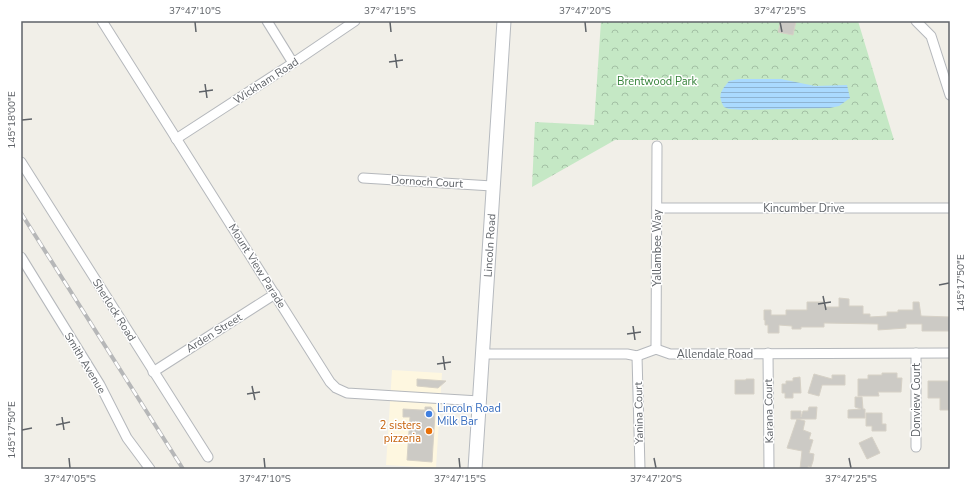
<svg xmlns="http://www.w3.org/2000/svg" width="971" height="490" font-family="'Nunito Sans',sans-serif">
<defs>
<pattern id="park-crowns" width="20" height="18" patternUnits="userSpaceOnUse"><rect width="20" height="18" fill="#c5e8c5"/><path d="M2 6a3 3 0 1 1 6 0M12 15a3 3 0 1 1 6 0" fill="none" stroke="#a3c0a4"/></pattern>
<pattern id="water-rules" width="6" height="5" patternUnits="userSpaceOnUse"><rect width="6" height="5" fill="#aadaff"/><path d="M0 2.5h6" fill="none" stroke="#8eb4d2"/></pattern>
</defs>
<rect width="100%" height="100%" fill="#f1efe8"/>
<path fill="#fef7e0" d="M392 370 442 373 436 468 386 465Z"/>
<path fill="url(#park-crowns)" d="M601 21H858L894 140H615L532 187 535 122 594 125Z"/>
<path fill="url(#water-rules)" d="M739 79H781L815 86 847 85 850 98 839 106 830 108 744 110 729 109 724 107C717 95 721 91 729 81Z"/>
<g fill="#cccac5" stroke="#d6d1c6">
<path d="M781 21H796L793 35 778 32Z"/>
<path d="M839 298 849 299V306H863V314H870V317L887 316V312H898V310H913V302H919L921 316 950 317V331H922V324H906V328L878 330V324L824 323V327H801V329H792V326L779 325V333H768V325H765V320H764V310H771V315H786V310H807V302H824V307H839Z"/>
<path d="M882 373H897V378H902L901 392H878L879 396H858V379H868V375H882Z"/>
<path d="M814 374 832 379V375H845V385H822L819 396 808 393Z"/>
<path d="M800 377 801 393H793V398H785V393H782V384H786V381H793V378Z"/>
<path d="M417 379 446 381 438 388 417 386Z"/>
<path d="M746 379H754V394H735V380H746Z"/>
<path d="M928 381H950V410H940V398H928Z"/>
<path d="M855 397H862L863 409H865V418H848V410L861 409 855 407Z"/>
<path d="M425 407H431L435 413 432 462 407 460 410 417H403V409L421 410H425Z"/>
<path d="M809 407H817L816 419H791V411H801V417L803 411H808Z"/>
<path d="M866 413H882V424H886V431H872V426H866Z"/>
<path d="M797 419 805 421 803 430 811 433 809 439 813 440 809 453 814 454 813 461 811 467 808 466V469H800L802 451 787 448Z"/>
<path d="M872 437 880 453 867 459 859 443Z"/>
</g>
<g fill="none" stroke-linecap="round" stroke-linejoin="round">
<defs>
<g id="minor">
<path d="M102 21 330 382 336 388 347 393 479 401"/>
<path d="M267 21 293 63"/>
<path d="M916 21 931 36 950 95"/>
<path d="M176 139 293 63 355 21"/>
<path d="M21 162 208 457"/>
<path d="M363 178 492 186"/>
<path d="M657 208H950"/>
<path d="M21 257 100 385 127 438 150 469"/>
<path d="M656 349 657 146"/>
<path d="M768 353 769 469"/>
<path d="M482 354H627L637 356 656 349 670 354 950 353"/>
<path d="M637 356 640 469"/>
<path d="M153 372 275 294"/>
<path d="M916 447V353"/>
</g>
<g id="secondary">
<path id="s1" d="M475 469 504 21"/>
</g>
</defs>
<use href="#minor" stroke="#b5b8bc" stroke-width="11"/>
<use href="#secondary" stroke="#b6babf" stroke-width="15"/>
<use href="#minor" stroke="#fff" stroke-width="9"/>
<use href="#secondary" stroke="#fff" stroke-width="13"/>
<defs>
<path id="rail" d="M21 213 183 469"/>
</defs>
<use href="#rail" stroke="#b6b7b8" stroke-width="4"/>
<use href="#rail" stroke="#fff" stroke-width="2.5" stroke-dasharray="8" stroke-linecap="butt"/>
</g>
<path fill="none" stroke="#5f6368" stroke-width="1.5" d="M195 22 196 32M390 22 391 32M585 22 586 32M780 22 782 32M395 54 397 68M389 62 403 60M205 84 207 98M199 92 213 90M22 120 32 119M939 285 949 283M823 296 826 310M818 304 831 302M633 326 635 340M627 334 641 332M443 356 445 370M437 364 451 362M252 386 255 400M247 394 260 392M62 417 64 430M56 425 70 422M22 430 32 428M69 458 70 468M264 458 265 468M459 458 460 468M654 458 656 468M849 458 851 468"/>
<circle fill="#3f7fe0" stroke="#fff" stroke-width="1.5" cx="429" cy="414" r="4"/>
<circle fill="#e8710a" stroke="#fff" stroke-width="1.5" cx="429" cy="431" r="4"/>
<g text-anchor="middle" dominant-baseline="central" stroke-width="3" stroke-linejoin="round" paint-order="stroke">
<g font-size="11" fill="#5f6368" stroke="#fff">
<text transform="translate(266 81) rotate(-33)">Wickham Road</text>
<text transform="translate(427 182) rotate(3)">Dornoch Court</text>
<text x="804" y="208">Kincumber Drive</text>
<text stroke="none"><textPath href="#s1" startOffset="224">Lincoln Road</textPath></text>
<text transform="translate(657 248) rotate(-90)">Yallambee Way</text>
<text transform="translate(257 266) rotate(58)">Mount View Parade</text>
<text transform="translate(114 310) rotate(58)">Sherlock Road</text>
<text transform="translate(214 333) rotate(-32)">Arden Street</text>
<text x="715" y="354">Allendale Road</text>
<text transform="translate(85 363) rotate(59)">Smith Avenue</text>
<text transform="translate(916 400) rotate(-90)">Donview Court</text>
<text transform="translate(769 411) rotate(-91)">Karana Court</text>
<text transform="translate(639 413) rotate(-91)">Yanina Court</text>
</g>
<g font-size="11" fill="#348238" stroke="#fff">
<text x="657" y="81">Brentwood Park</text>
</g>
<g font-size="11" fill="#366cbe" stroke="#fff" text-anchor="start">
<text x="437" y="408">Lincoln Road<tspan x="437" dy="13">Milk Bar</tspan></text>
</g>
<g font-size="11" fill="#c56008" stroke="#fff" text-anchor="end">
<text x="421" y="425">2 sisters<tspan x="421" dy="13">pizzeria</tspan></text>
</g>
</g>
<rect width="971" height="490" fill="none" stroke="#ffffff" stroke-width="44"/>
<rect x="22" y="22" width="927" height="446" fill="none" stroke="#5f6368" stroke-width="1.5"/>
<g font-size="10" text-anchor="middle" fill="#5f6368">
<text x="195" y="14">37°47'10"S</text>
<text x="390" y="14">37°47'15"S</text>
<text x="585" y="14">37°47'20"S</text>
<text x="780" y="14">37°47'25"S</text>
<text transform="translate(11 120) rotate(-90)" y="4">145°18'00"E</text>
<text transform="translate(960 283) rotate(-90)" y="4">145°17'50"E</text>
<text transform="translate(11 430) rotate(-90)" y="4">145°17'50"E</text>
<text x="70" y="482">37°47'05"S</text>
<text x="265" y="482">37°47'10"S</text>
<text x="460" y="482">37°47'15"S</text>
<text x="656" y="482">37°47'20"S</text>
<text x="851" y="482">37°47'25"S</text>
</g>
</svg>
